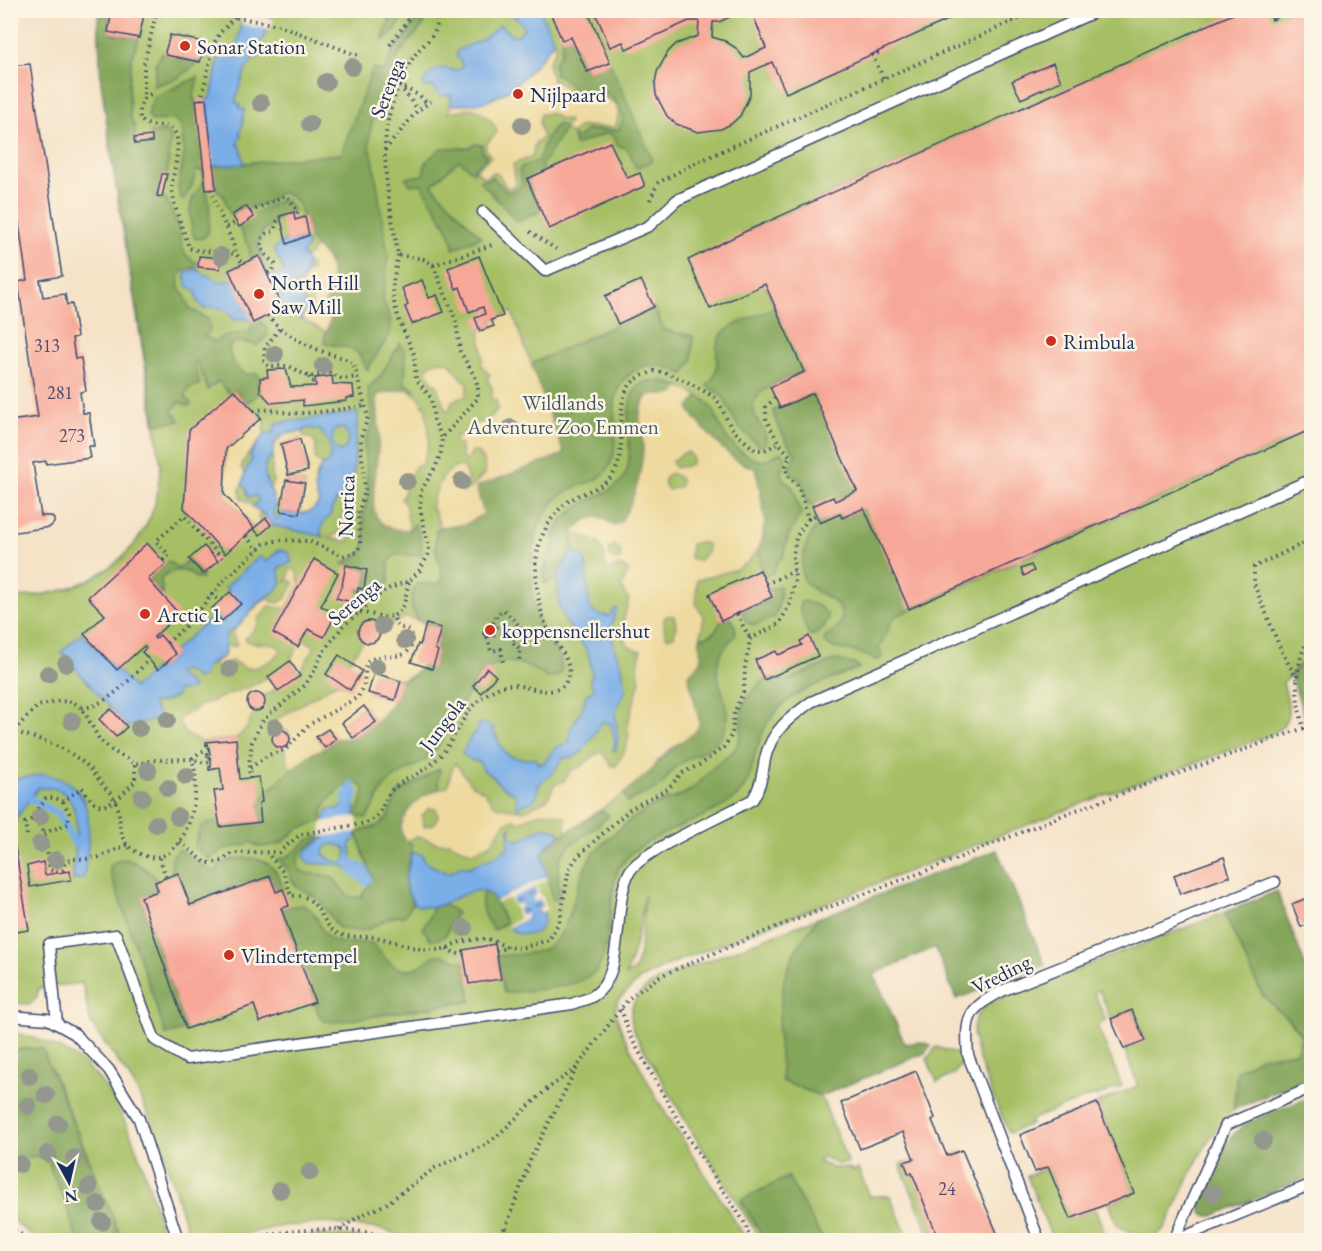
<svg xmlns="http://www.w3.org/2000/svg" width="1322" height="1251" font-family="'EB Garamond',serif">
<rect width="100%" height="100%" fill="#fcf5e5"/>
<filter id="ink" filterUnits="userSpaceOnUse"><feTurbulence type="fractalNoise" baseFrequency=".0167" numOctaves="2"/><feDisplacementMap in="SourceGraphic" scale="12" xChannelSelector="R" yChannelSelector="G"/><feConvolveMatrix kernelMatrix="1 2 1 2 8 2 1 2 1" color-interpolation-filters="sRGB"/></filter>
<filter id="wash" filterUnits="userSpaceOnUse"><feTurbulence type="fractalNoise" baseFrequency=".008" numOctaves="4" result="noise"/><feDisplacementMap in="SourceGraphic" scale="24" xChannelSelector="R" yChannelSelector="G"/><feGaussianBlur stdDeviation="1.35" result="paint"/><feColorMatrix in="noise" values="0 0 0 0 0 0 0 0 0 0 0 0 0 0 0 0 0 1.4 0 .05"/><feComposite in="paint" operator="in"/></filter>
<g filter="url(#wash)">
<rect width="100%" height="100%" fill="#f5e2c7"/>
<g fill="#a6bf65" stroke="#607762" stroke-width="1.5" fill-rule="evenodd">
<path d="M98 11H1311L1312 652 1283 683C1287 697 1293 714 1282 727 1273 736 1255 740 1244 745 1205 760 1165 774 1125 787L670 964 640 979 618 1000 615 1011 622 1032 658 1101 747 1240H416L380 1229 325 1223 282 1226 217 1240H190L158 1135 133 1083 91 1024 82 983 39 988 36 999 30 1004 11 1003V597C72 597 133 569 154 507 158 494 159 478 161 465L114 174 101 81ZM645 895 640 950 635 970 626 975 635 947Z"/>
<path d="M1224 913 1263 996 1290 1021 1302 1036 1297 1052 1261 1057 1237 1071 1234 1109C1200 1142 1186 1187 1165 1228L1155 1237 1140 1240 1137 1234 1118 1227 1109 1203 1134 1193 1097 1103 1138 1086 1124 1049 1145 1040 1132 1010 1111 1019 1099 990 1094 992 1106 1021 1097 1025 1122 1086 1095 1097 1093 1095 1030 1120 1031 1124 1009 1133C999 1109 968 1046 974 1023 977 1012 986 1005 996 1000Z"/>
<path d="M818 918 793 954 782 1081 821 1096 848 1163 837 1164 822 1156 819 1162 833 1168H850L852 1171 858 1169 870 1196H890L909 1240H823L788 1177 741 1200 765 1240H761L692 1132 635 1034C630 1020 628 1007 639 995 652 979 678 972 696 965 737 949 778 933 818 918Z"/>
<path d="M10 1032C88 1048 113 1086 139 1156 149 1184 157 1212 165 1240H120L119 1233 53 1072 20 1049 11 1052Z"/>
<path d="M936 1047 962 1055 963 1062 953 1075 937 1082 927 1059Z"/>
<path d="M49 1154 51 1171 64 1198 77 1240H37L11 1219 10 1159Z"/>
<path d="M904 1162 909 1174 912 1173 939 1240H932L900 1165Z"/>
<path d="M1048 1167 1070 1219 1095 1209 1104 1231 1100 1240H1053L1027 1176Z"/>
<path d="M318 1235 343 1236 378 1240H269Z"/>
</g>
<g fill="#84a65a" stroke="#506a5c" stroke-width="1.5">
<path d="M393 11H408L394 32 382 40Z"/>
<path d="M1242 11 804 372C786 380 742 390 756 418 760 427 767 432 766 443L763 446H759L738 426 723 397 707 386C727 364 708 352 723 333 728 326 764 312 775 308L742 233Z"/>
<path d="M98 15 110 17 108 30 110 33 139 38 132 57 129 83 130 116 135 128V143L152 141 150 133 164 131 171 137 167 174H162L157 196 166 198C169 207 174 215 177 224 183 239 178 257 198 263V267C182 268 177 272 179 289L184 294 190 309 209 320 210 331 204 336 216 342 221 337 251 331 253 323 259 320 267 328 268 334 261 342 257 345C246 344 238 337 229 347 229 356 235 369 243 373 248 375 252 373 258 374L260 378 262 391 247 403 235 390 230 394 218 381 208 390 197 361 194 363 200 384 189 388 185 396 191 404 189 406 180 402 172 410 180 421 156 424 114 174 101 81Z"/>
<path d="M420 19 424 24 399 54 378 112 374 116 371 126 369 146 373 158 388 256 383 300 390 318 391 332 367 370C355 341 350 350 324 343L326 332 332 315 329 302 331 294 332 277 329 262 311 240 305 218H302C300 206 295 196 282 192L268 202 248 209 246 206 232 215 230 214 223 195 216 189 213 166 341 154 373 68 385 72 394 47 404 39 416 20Z"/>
<path d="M571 37 587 72 610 63 653 161 636 168 628 149 617 145 615 138 608 133 575 145 572 134 574 138H578L586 130H618C630 116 617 103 607 93L577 96 564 78 555 74 554 63C560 55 563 50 562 40Z"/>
<path d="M165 53 166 55 199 62 178 78 154 86 156 63 161 54Z"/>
<path d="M198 77 193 100H196L210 213 208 233 203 238 195 239C188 218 186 199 204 183L203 170 195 171C195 184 190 189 183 200L181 199 178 188 184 154 181 125 174 119 152 121 148 116C149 111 151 102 154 97 156 95 191 81 198 77Z"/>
<path d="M559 124 565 128 541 166 543 172 527 180 541 211 517 221 480 181 484 178 486 180 493 177 507 192 518 189 522 184 519 171 521 167 538 161C543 149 546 131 559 124Z"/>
<path d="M476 144 482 145V151L487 157 474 168 476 170 473 172 459 160 432 185 481 237 453 249C457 238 428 197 421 184L410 185 406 178 423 175 426 162 441 148H467Z"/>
<path d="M281 200H287L294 212 281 216V218L274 220 271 226C258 231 256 242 262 255L250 260C251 242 243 241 239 227L252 215Z"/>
<path d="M654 307 664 330 693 336 692 361 684 374C669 367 652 361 636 370 596 392 628 440 607 470 600 480 587 483 576 487 541 501 533 536 531 570 531 588 533 607 540 624 546 639 565 655 561 672L558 676 547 678C475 627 468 712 433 752 421 767 401 770 388 783 378 793 375 808 366 818L356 817 363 797 364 788 357 783C339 784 320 804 322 822L299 828 283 842 276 845 259 847 251 842 246 845 223 849 210 859 194 847C201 829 196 824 219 821L220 827 261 822 259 803 262 802V798L290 770 311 754 325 748 336 739 353 738 376 722 395 700 401 681 412 677 423 665 432 668 438 651 435 649 441 628 416 620V616C409 606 410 595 417 584H438L443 578 436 551V530L438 528 457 526 476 487 564 454 531 364Z"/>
<path d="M400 343C409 355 405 369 405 384L416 390 406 389 377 395 379 434 409 530 415 524C419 534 424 545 421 555H395L389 562V583L376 589 357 592 358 588 364 589 367 570 343 564 362 553 365 543 363 515 369 495 364 444 373 424 368 388 380 377Z"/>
<path d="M1311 378V429L894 617 879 648 882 658 877 660C869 657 861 653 853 651 841 648 833 651 824 641 827 631 842 629 842 617 841 598 816 595 806 583 795 569 808 534 819 524 824 519 834 517 840 514L842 518 864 508Z"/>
<path d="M649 381H660L680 386 676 393 672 395 647 396C633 416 644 429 643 451 642 471 635 514 617 525L607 522 573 533C573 539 575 547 573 553 570 563 561 569 558 579L544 583C544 566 547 559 553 543 554 538 555 531 558 526 565 515 579 505 590 500 603 493 620 487 626 473 637 448 613 391 649 381Z"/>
<path d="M813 393 861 478 857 491 835 501 812 506 806 501C805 495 806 487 801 482 795 475 791 477 789 467L793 462 795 453C788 445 775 422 773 411Z"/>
<path d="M698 396C714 404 715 415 722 430 729 444 747 459 763 461L782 452 786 458C773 485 790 476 795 493 798 500 796 506 801 512L788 537 783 557 777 562 773 573 763 578C759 568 762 560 758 550 770 523 760 500 757 473L756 469C747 465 738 462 730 456 722 450 691 415 689 408Z"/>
<path d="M189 559 203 574 201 579C194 579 194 575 188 572 179 569 165 571 161 580L163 595 148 579 169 561 178 569Z"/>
<path d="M778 586H780L781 592 776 616 753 626 746 621 742 612 772 598 769 590Z"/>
<path d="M804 601 819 606 827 614 828 620 818 633 809 636 800 611V603Z"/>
<path d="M730 617 735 626V636C694 674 739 695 724 731 716 751 686 755 673 770 668 774 666 781 661 785 653 792 638 796 628 802L623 793 652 770 655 764 680 742 699 720 688 675 702 660 699 644 701 637C710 638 718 629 721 621Z"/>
<path d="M1311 652V731L1304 715 1291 675Z"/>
<path d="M835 660 857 665 859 668C814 687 774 693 758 745 751 765 752 783 735 798 705 822 643 833 621 865 613 877 613 895 611 909 609 924 606 960 596 971 579 989 528 990 504 993L497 956C512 955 528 955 542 950 576 937 571 880 594 853 611 835 633 816 655 805 664 800 675 799 684 794 697 788 705 776 714 767 721 761 730 755 735 749 742 739 741 725 742 713 742 703 758 682 768 678L786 681Z"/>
<path d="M440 768 438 782 440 789 426 795 407 841 411 843 412 847C410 870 398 880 413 902L405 916C388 913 375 931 358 931 351 931 344 929 338 927L319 899 297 887 292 880 289 871 278 859C300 856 302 835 322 837 310 847 294 849 299 869 309 878 320 871 331 877 343 884 342 901 361 897L369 885 372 876C366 862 361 848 357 832L377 826 385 820 389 815 397 794Z"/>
<path d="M600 810 609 815C596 831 564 843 560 860 557 871 559 887 559 899L553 900 542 854C555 833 581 827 600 810Z"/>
<path d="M178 850H180L213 872 218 870 219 865C247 852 275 855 283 889L276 892 270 876 190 905 178 874 173 875C170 867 171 855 178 850Z"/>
<path d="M997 850 1045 965 956 999 935 947 874 974 905 1044 920 1042 931 1045 925 1053 821 1096 782 1081 778 1028 784 980 793 954 818 918Z"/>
<path d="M122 859C133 859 151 871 157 881L155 882 158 891 141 898 186 1029 166 1035 110 872 111 864Z"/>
<path d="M483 890 491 893 506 923 494 930C482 916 480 908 483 890Z"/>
<path d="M1277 891 1311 981V1077L1234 1109 1237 1071 1261 1057 1297 1052 1302 1036 1290 1021 1263 996 1224 913Z"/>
<path d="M444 904 457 913C446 925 452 940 431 940L423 929 434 907Z"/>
<path d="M301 905C321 909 316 934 335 941 346 946 360 941 372 943 383 957 398 978 418 967 425 964 430 956 438 955 447 954 455 962 465 962L471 1001 336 1022 324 1021 319 1015 281 908Z"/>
<path d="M42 1048 119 1233 120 1240H77L64 1198 51 1171 49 1155 11 1159V1052L20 1049Z"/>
<path d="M1311 1097V1176L1212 1216C1203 1217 1199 1210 1200 1202 1211 1180 1219 1151 1236 1132 1248 1118 1293 1105 1311 1097Z"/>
<path d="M788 1177 823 1240H765L741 1200Z"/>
</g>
<g fill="#eeda9e" stroke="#84847e" stroke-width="1.5" fill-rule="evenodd">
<path d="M554 41 556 48 548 63 552 80 563 85 573 101 584 102 609 99 617 106 618 116 616 126 612 127 580 126 572 134 564 129 569 121 568 120 560 119 551 113 541 114 539 121 543 138 535 143 532 157 513 164 516 184 511 188H507L500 176 494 172 484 178 476 170 491 157 486 150V144L497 132C496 126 493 124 489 119 473 103 468 109 448 113L451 105C500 102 525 79 554 41Z"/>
<path d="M315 246C330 260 332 267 332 287L329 288 325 303 328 315H332L326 332 303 320V316L307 314 306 311 308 307 311 306 313 296 309 293 304 295 299 293 304 290 303 281 306 272 309 273 312 270 311 265H307L305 257 311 254Z"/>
<path d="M512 312 564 454 476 487 484 514 466 524 441 527 434 511 431 508C433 496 441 473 454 468 457 467 460 467 463 465L468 481 463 485V492L472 487 485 473 484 462 477 452H472L467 460H463L460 444H455L456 435 458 437 465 434C470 422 476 423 488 421L498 408 496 400 492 401V388L487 378 490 375 481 365 483 358 480 331 494 326 491 320Z"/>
<path d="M440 361 449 362 463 380 468 382 466 397H460L452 401 449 411 447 412 438 390V386L430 379 426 368 433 363Z"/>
<path d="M680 386 698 396 689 408C691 417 728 456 738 461 743 465 750 466 756 469L765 520 762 540 758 550 749 561 737 569 697 580 696 604 704 617 699 644 702 656 699 664 688 675 699 720V725L695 732 669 750 655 764 652 770 619 797 567 832 565 827 566 818C555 812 545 810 532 816 527 818 525 821 519 822L515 819C501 823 499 831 492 843L473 852 465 850 449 842C428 848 425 829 407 841 391 828 412 802 426 795 433 791 441 789 448 786L451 772 455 763 472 785 484 791 492 803 499 807 524 811 548 799 554 785 564 781 571 770C587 767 588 756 602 752L612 766H616L625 750 629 735 627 726 640 681 638 666 641 651C614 646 623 618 629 600L621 587 628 573 627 569 620 566 606 570 604 553 598 542 573 533C579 523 592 513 604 519 607 521 609 523 613 525L620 523C634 501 641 477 643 451 644 429 633 417 647 396 657 391 666 397 676 393ZM688 452 692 456V463L686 466 675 468 672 461 682 454ZM671 473 679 477 681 482 679 487 669 490C664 486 664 483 665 477ZM700 542 707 544 708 551 699 561 690 558 691 544ZM614 545 620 550 621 556 619 560 610 558 609 548ZM667 616H674L676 625 674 636 668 638C663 633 664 625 664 618ZM429 808 436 809 438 816 434 824 424 826 422 816Z"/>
<path d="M407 389 421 399 422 406 425 405C429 430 433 443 421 466L417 465C411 470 409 481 404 488L405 491 401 499C409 507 406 518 410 528 397 534 376 525 374 509 372 488 378 459 379 438 380 424 377 409 377 395Z"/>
<path d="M261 418 266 421 263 429 265 433C258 445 244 455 241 467L246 475 240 489 241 499 247 501 262 514 258 516 260 523 254 528 224 494 226 449Z"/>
<path d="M299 432H303L304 437 313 439 316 447 315 458 322 465 315 478 319 502 314 510 299 514 305 483 286 480 281 506 275 507 270 488C276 481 272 478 272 470 272 447 272 434 299 432ZM300 439 308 471 288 475 281 444Z"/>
<path d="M351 505 349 542 329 538 340 532V520L344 516 347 506Z"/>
<path d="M293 569 296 570 300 584 286 609 269 606 259 618 257 626 245 639C255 649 274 637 281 651 274 660 257 670 246 668 241 667 237 663 232 661L226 663 221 669H218L214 663 224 656 226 645 231 647 237 645 232 632C244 621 254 605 269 597L272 602 279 603 286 598 294 584 292 581H286L289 577V570Z"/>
<path d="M407 617 426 624 420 645H418L423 665C404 685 398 680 374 673L369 693 395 700 376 722 364 706 343 723 353 738 336 739 327 729 317 737 325 748 311 754 290 770 284 747 290 742V735L287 731 279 729 276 720 338 682 350 689 349 662 363 641 373 643 379 636V629Z"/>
<path d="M302 639 315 646 299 674 290 661Z"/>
<path d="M268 677 277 688 263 697 256 693 248 697V705L255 710 247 728 236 739 201 742 185 734 179 723 181 716 195 710 199 706 253 685Z"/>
</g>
<g fill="#7aaee7" stroke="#4a6ea2" stroke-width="1.5" fill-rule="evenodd">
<path d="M244 11H273L264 38 261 41 259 57 252 60 248 67 245 70C243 81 236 93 236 103L240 104V109H245C241 117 245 125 240 131L241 137 237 144 241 147 244 164 213 166 206 99 211 98 221 47 236 50Z"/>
<path d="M508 11H540L554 41C536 65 514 93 484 102 473 105 462 105 451 105V95L441 96 432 86 425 87 423 83C430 71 442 64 455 71L463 67 460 60 456 57 458 50 483 39 500 25 511 35H519L524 27 517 18 507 13Z"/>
<path d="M286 239 288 243 301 240 307 242C310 250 304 248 302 254L307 261 305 277 296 285 297 290 304 295V302L308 307 306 311H300L303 320 290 314 283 308 253 323 247 319 234 320C226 309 217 304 204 309L197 300 196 292C187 286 185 285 185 273L195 269 220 282 234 280 229 270 259 256 270 278 284 271 274 249Z"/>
<path d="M358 413 351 505 346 507 344 499 337 500 331 510V514C325 521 320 524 321 535L325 537 271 525 265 515 252 506 258 502 257 496 248 497 246 488 243 485 245 472 252 459 250 455 265 433H273L276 423ZM306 428 320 430C329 440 334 451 328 463L322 465C315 477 312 489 319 502 311 517 297 514 282 512L279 518H276L273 515C273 512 275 509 275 506 274 489 257 475 269 458L273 459C272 437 282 432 303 432ZM343 428C351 435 349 448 340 452 332 447 330 438 335 430Z"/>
<path d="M279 550 288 552 292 562 278 568 282 582C273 597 268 594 257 604 247 615 241 627 226 634L224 656C215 662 203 664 204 676L197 679C192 676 187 668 179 671L178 674 180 678 188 682 193 688 184 691 178 690 177 696 164 702 152 703 160 718 127 727 61 652 82 633 134 688 155 668 158 670 176 654 174 651 215 614 222 621 241 604 225 587 260 556 266 562Z"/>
<path d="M573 552 584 557 586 563 589 604 593 612 600 615 610 616 614 609H617L610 629 615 651 621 663 626 690 615 712 618 737 616 750 613 751 615 741 611 724 603 721 582 752 574 757 563 758 552 774 539 784 536 798 531 802 517 807 516 795 496 782 495 778 484 771 479 762 471 760 462 754 471 736C477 734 475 726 482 723L492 726C504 753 502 760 536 759L539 764 545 762 554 749 570 741V730L582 709 586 695 594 689 590 682 592 675 590 659 587 651 566 622 559 606 558 579 560 571Z"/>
<path d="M44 774C52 776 60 778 67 782 99 801 87 848 84 878L73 880C73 856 88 798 56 789 51 787 44 789 38 788L16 818 11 780Z"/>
<path d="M350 802 356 808 354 817 356 838 350 844 352 853 349 862 352 870 349 871 343 865 308 863 304 857 306 851 325 837C325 827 322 817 329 809H339L344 804ZM335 844 344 847 347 851 345 861C336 863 328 860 323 853L326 846Z"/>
<path d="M511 827 510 833 514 840C526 841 531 831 542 828 549 827 552 830 558 830L560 835 547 846 542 854 547 876 532 883 537 894 532 897 540 898 543 906 538 909 540 913 544 911C544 916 544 921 542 926 536 938 516 937 510 927L528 918 521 917 518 909 522 907 515 905 510 894 495 901C482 876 453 903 434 907 428 908 421 906 415 905 398 879 408 877 412 852L423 855V860L428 864 447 873 456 870 459 867H469L497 856 508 847 509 829Z"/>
</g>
<g fill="#f5e2c7">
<path d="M243 13 274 19 270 30 241 24Z"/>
<path d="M357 816 358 832 321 837 322 822Z"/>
<path d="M547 876 548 879 536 885 540 895 543 897 547 910 540 913 538 909 543 906 540 899 534 902 532 897 537 894 534 887 512 898 515 905 520 903 522 907 518 909 521 916 526 914 528 918 508 928V925L519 919 515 908 509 898 496 903 495 901Z"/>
</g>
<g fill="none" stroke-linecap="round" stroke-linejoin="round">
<g stroke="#7aaee7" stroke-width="8">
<path d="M30 798 58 814 75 843"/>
<path d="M346 803V796L352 785 355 794 352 803"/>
<path d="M349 861 364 869 368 878 366 882C362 876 356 876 352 870"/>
</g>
<g stroke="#385587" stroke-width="1.5" stroke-dasharray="8 6" stroke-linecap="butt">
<path d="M514 902 536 891"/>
<path d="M519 913 542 903"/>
</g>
</g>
<g id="blocks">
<g fill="#f7a797">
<path d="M112 10H145L139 38 108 32Z"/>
<path d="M549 10H587L610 63 587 72 571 37 562 40Z"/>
<path d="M594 10H745L719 22H713L712 37 725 41 736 48 744 58 766 48 751 10H970L879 51 878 54 877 52 786 93 772 62 750 72V95L740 116 731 124 721 129 698 132 676 124 667 116 656 95 655 84 657 72 668 52 676 44 698 36 699 21H689L626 49 623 42 610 47Z"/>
<path d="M1242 10H1268L1272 20 1294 10H1312V429L909 609 864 508 842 518 840 514 820 523 812 506 833 497 835 501 857 491 813 393 780 408 770 387 804 372 765 284 710 309 688 260 742 233Z"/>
<path d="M170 35 203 42 205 44 200 62 166 55 165 52Z"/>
<path d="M1053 63 1061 81 1021 99 1012 81Z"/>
<path d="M30 64 62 276 40 280 43 297 65 294 67 305 72 304 77 337 72 338 75 359 81 358 86 391 80 392 83 413H89L94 446H88L90 458 46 464V461L33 463 41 516H51L54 519V523L50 527 10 533V421L38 417 18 282 27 280 16 203 10 204V66Z"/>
<path d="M206 99 216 189 206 190 196 100Z"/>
<path d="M152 136V142L135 144 134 138Z"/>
<path d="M610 142 627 178 640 173 645 186 549 229 527 179Z"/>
<path d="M162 174H167L162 197 157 196Z"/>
<path d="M246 206 254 217 239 227 232 215Z"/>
<path d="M294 212 295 220 305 217 309 235 287 244 280 216Z"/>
<path d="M199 256 221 258 220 269 198 267Z"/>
<path d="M259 256 283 308 253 323 229 270Z"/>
<path d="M479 256 503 316 491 320 494 326 480 331 475 318 485 314 483 307 469 312 460 287 456 289 448 268Z"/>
<path d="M422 280 429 298 437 295 444 312 412 324 405 307 408 305 402 288Z"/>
<path d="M641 280 654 307 618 324 605 296Z"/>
<path d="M286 369 291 387 316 386 315 378 332 376 333 384 353 385 354 397 346 398V401L303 406V400L271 403 260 391V378L268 377 267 370Z"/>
<path d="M234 390 261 418 226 449 224 494 254 528 225 554 184 508 189 430Z"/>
<path d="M300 439 308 471 288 475 281 444Z"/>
<path d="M286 480 305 483 299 514 280 511Z"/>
<path d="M266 518 271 525 260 535 253 529Z"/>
<path d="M147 543 166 564 148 579 179 614 154 637 155 639 160 635 176 654 158 670 142 652 146 648 144 646 117 670 84 634 105 615 88 597Z"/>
<path d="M204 546 218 561 203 574 189 559Z"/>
<path d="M314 559 338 573 321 606 336 614 324 637 308 629 298 647 273 633Z"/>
<path d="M346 565 367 570 364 589 358 588 356 603 336 598 342 585Z"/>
<path d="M1031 565 1034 571 1024 576 1021 569Z"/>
<path d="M760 570 772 597 721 621 709 594Z"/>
<path d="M230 592 241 604 222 621 211 609Z"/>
<circle cx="369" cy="632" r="11"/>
<path d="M493 623 497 627 494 636 487 637 483 633 487 625Z"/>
<path d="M426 624 441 628 435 649 438 651 432 669 411 662 418 644 420 645Z"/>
<path d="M809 636 818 656 764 680 755 660 776 651 778 655 802 645 800 641Z"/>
<path d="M339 655 362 671 350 690 326 674Z"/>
<path d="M290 661 300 676 278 691 268 677Z"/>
<path d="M487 668 496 676 481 693 473 686Z"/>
<path d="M374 673 401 681 395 700 368 693Z"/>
<circle cx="256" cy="702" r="9"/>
<path d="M364 706 376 722 353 738 342 723Z"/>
<path d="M111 709 127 727 116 737 99 719Z"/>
<path d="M328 729 336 739 325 748 316 737Z"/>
<circle cx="281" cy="739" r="9"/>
<path d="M236 739 240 779 259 777 262 802 259 803 261 822 220 827 214 791 223 790 220 768 209 770V767H211V762L210 757H207V754H210L208 744 206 745V742Z"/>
<path d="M10 817 29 930 10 933Z"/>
<path d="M1224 857 1230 876 1180 894 1174 875Z"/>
<path d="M43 862 45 875 70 871 71 880 30 887 27 866Z"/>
<path d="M178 873 190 905 270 876 276 892 283 889 286 897 289 906 281 908 315 1002 260 1022 254 1005 186 1029 141 897 158 891 155 882Z"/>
<path d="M1312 896V923L1301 927 1292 904Z"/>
<path d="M495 944 501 979 469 984 463 950Z"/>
<path d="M1132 1010 1145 1041 1124 1049 1111 1019Z"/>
<path d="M916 1071 935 1118 932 1120 947 1156 962 1150 1000 1240H939L912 1173 909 1174 904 1162 914 1159 903 1132 860 1149 841 1103Z"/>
<path d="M1097 1103 1134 1193 1070 1219 1048 1167 1035 1172 1020 1135Z"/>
</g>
</g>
</g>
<g filter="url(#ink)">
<use href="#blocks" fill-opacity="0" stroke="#3c4a6e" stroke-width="1.5"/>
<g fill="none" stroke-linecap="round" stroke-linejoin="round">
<defs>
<g id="lane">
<path d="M483 212 545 271 649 226 677 200 1099 10"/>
<path d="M10 1016 48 1019 75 1034 109 1070 139 1119 178 1240"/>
<path d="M57 1024 49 944 116 935 155 1040 187 1059 572 1004C578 1001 587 1000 593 996 627 975 611 904 630 871 643 850 727 815 753 799 761 786 762 775 765 759 771 731 789 718 811 702L1312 479"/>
<path d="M1039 1240 968 1055C965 1015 968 1009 1004 990L1275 882"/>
<path d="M1174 1240 1226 1125 1312 1087"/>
<path d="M1176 1240 1312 1184"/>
</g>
</defs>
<use href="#lane" stroke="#3c4a6e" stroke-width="13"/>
<g stroke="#3c4a6e" stroke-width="4" stroke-dasharray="1.5 4.5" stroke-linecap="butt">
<path d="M157 10 144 64V98L140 108V119C151 131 166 121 173 130 183 140 173 172 172 185 172 205 183 228 189 248 209 254 219 249 237 255L242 263"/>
<path d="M220 10 234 17 278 25 359 56"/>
<path d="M390 45 415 10"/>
<path d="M872 55 884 79"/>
<path d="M399 85 420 96 427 103"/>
<path d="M400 86 418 110"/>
<path d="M144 98 151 94"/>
<path d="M201 100 214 43 220 33 234 17 235 10"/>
<path d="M385 150 417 111 433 100"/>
<path d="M211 189C217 212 230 232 237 255"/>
<path d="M650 200 658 183 691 165 1038 10"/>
<path d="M250 212 284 196 288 197 298 212 294 216"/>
<path d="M227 227 236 222"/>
<path d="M530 232 556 249"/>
<path d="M398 255 392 288 393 299 399 320 414 354 416 379 431 398 434 420 442 438"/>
<path d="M433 265 492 245"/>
<path d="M268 273 273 270 275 264C267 257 260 250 262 239L266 234 274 231 277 222 281 219"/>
<path d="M279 329 265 348 263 360 268 366H289L309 377 330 373 342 379 358 377"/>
<path d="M309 377 312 382H316"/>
<path d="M775 398 766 407V420L779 443"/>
<path d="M254 411C267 407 279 413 292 413 316 414 341 409 364 406"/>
<path d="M808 519 816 515"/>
<path d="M246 536 258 550"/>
<path d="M163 560 169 555 156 541 184 516 222 558"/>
<path d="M766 584 794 571"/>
<path d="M211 594 220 601"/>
<path d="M360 612 384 617 393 616"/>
<path d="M737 614 750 639"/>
<path d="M493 623 497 615 504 610 522 629 523 636 512 639 514 643 520 649 519 663"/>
<path d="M487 637 491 651 501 649 503 663"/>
<path d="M167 643 192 620 221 583 264 544 280 540 309 541 343 556 357 552 360 546V537L358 514 365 491 364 473 361 451V438L368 417 354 365C345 356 335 357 324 352 303 344 282 333 268 316"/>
<path d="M1297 679 1281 650 1254 584V567L1312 539"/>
<path d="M82 708C110 705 130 678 149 660"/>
<path d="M1304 728 1312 744"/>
<path d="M10 731C36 737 66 747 85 764 92 769 97 778 103 785 109 792 115 798 118 808 121 822 118 840 132 849 182 885 205 794 192 759L156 760 135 764 111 750 99 739 82 708 73 702 59 701 38 706 13 731"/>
<path d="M209 749 200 752 192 759 205 763 211 762"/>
<path d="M250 768 268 755 285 750 309 725 358 697 364 684 366 663C383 648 409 667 412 640 413 634 410 632 406 628 397 629 396 623 393 616 407 608 405 595 409 581"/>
<path d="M250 779 249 764 252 742 263 720 305 685 314 671 323 652 343 626 385 590 409 581 420 570 428 555 429 548 420 509 421 491 436 466 441 452 442 438 478 398V387L475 377 460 351 456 321 433 265 423 259 398 255C391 208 377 155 391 108 396 92 402 75 411 61 423 40 441 39 437 10"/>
<path d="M44 833 68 824 69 813 63 801"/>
<path d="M27 835 25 823 36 817"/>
<path d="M180 842 206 863H212L221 861 233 853 279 852 301 834 366 823C387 813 380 801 393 789 407 776 423 774 438 758 455 741 461 715 480 699 488 693 498 686 508 685 524 683 557 702 567 680 576 662 551 639 545 623 538 605 536 584 536 565 536 539 553 509 575 497 587 491 602 488 611 477 635 449 602 388 647 374 650 373 652 371 656 371 668 371 703 389 713 397 722 403 725 419 732 428 738 436 748 443 755 450H765L779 443 790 456 786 466 787 475C790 479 794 481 797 485 800 489 806 512 808 519L796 537 793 558 795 580 790 604 779 624 750 639 745 668 744 690 734 713 732 734 724 747 701 764 682 773 668 789 630 809 578 856 569 869 560 920 549 940C537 943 521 950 509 947 501 946 495 940 487 939 478 939 464 940 455 944 452 945 450 947 447 948 423 955 398 941 375 937 364 936 353 938 342 935 319 929 322 892 291 896L284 873 268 854"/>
<path d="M127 845 99 857 86 859H71L66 863 63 870 54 872 50 870 45 837 36 817 39 808 46 798H55L63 801 82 788C87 792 89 800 95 803 109 813 126 790 135 781V764"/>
<path d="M160 858 166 878"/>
<path d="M447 948 454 953 464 955"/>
<path d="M496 951 508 947"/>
<path d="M621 1009 630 1036 689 1139 743 1220 752 1240"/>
<path d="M10 1227 29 1240"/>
<path d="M339 1230 358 1217 386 1204 435 1168 485 1145 496 1137 547 1089 577 1068"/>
<path d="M240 1240C293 1229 346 1223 399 1240"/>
<path d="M498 1240 505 1227"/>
<path d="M510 1240 506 1227 531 1158 577 1067 629 998 660 976 776 927 939 866 1068 813 1304 728C1294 698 1293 661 1312 634"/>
</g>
<use href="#lane" stroke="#fff" stroke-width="10"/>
</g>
<g fill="#94978e">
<circle cx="352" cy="67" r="9"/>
<circle cx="326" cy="82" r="9"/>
<circle cx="261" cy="103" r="9"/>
<circle cx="310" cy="124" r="9"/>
<circle cx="522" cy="125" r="9"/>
<circle cx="221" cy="256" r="9"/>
<circle cx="275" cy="354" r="9"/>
<circle cx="323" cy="366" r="9"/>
<circle cx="511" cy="428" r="9"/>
<circle cx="407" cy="481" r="9"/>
<circle cx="462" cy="481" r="9"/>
<circle cx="382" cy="626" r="9"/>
<circle cx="405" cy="640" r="9"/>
<circle cx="66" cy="664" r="9"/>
<circle cx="377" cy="667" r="9"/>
<circle cx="230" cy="669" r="9"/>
<circle cx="48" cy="674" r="9"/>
<circle cx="167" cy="720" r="9"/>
<circle cx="72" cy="721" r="9"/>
<circle cx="275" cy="727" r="9"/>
<circle cx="139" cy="728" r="9"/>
<circle cx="148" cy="770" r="9"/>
<circle cx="186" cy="776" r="9"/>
<circle cx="168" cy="788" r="9"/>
<circle cx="142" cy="797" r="9"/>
<circle cx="40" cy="817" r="9"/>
<circle cx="178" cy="817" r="9"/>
<circle cx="156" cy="824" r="9"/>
<circle cx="40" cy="844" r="9"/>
<circle cx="56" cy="860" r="9"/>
<circle cx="464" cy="928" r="9"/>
<circle cx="29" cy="1076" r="9"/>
<circle cx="46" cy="1095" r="9"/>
<circle cx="28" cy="1106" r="9"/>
<circle cx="58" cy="1124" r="9"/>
<circle cx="1263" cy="1140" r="9"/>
<circle cx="48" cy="1154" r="9"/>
<circle cx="74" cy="1158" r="9"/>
<circle cx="20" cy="1164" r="9"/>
<circle cx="310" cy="1172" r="9"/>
<circle cx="89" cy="1187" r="9"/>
<circle cx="280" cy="1190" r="9"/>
<circle cx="1213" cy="1193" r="9"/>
<circle cx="98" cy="1204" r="9"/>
<circle cx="102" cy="1222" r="9"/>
</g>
</g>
<g fill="#c8321e" stroke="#fcf5e5" stroke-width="2">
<circle cx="185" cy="46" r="6"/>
<circle cx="518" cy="94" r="6"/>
<circle cx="259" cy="294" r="6"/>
<circle cx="1051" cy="341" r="6"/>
<circle cx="145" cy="614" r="6"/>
<circle cx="490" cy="630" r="6"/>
<circle cx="229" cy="955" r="6"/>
</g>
<g text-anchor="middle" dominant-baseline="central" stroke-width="5" stroke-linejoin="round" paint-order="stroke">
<g font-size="18" fill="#524d6c">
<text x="47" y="345">313</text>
<text x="60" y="392">281</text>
<text x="72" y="435">273</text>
<text x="947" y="1188">24</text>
</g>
<g font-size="21" fill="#1b2f5e" stroke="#fcf5e5" text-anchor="start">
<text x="197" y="46">Sonar Station</text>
<text x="530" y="94">Nijlpaard</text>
<text x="271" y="282">North Hill<tspan x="271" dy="24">Saw Mill</tspan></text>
<text x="1063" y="341">Rimbula</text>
<text x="157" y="614">Arctic 1</text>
<text x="502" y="630">koppensnellershut</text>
<text x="241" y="955">Vlindertempel</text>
</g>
<g font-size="21" fill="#1b2f5e" stroke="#fcf5e5">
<text transform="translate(387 88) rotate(-69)">Serenga</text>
<text transform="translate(346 506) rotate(-88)">Nortica</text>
<text transform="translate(354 601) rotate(-40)">Serenga</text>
<text transform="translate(442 724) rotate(-53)">Jungola</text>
<text transform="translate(1001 974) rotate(-27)">Vreding</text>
</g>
<g font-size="21" fill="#455a60" stroke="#fcf5e5">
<text x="563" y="402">Wildlands<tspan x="563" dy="24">Adventure Zoo Emmen</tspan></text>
</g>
</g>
<rect width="1322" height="1251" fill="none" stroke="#fcf5e5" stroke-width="36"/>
<g transform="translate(69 1182) rotate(172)" stroke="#fcf5e5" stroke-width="4.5" paint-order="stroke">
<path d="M0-4.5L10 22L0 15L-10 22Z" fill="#1b2f5e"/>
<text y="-9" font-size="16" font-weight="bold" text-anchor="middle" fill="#1b2f5e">N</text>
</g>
</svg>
